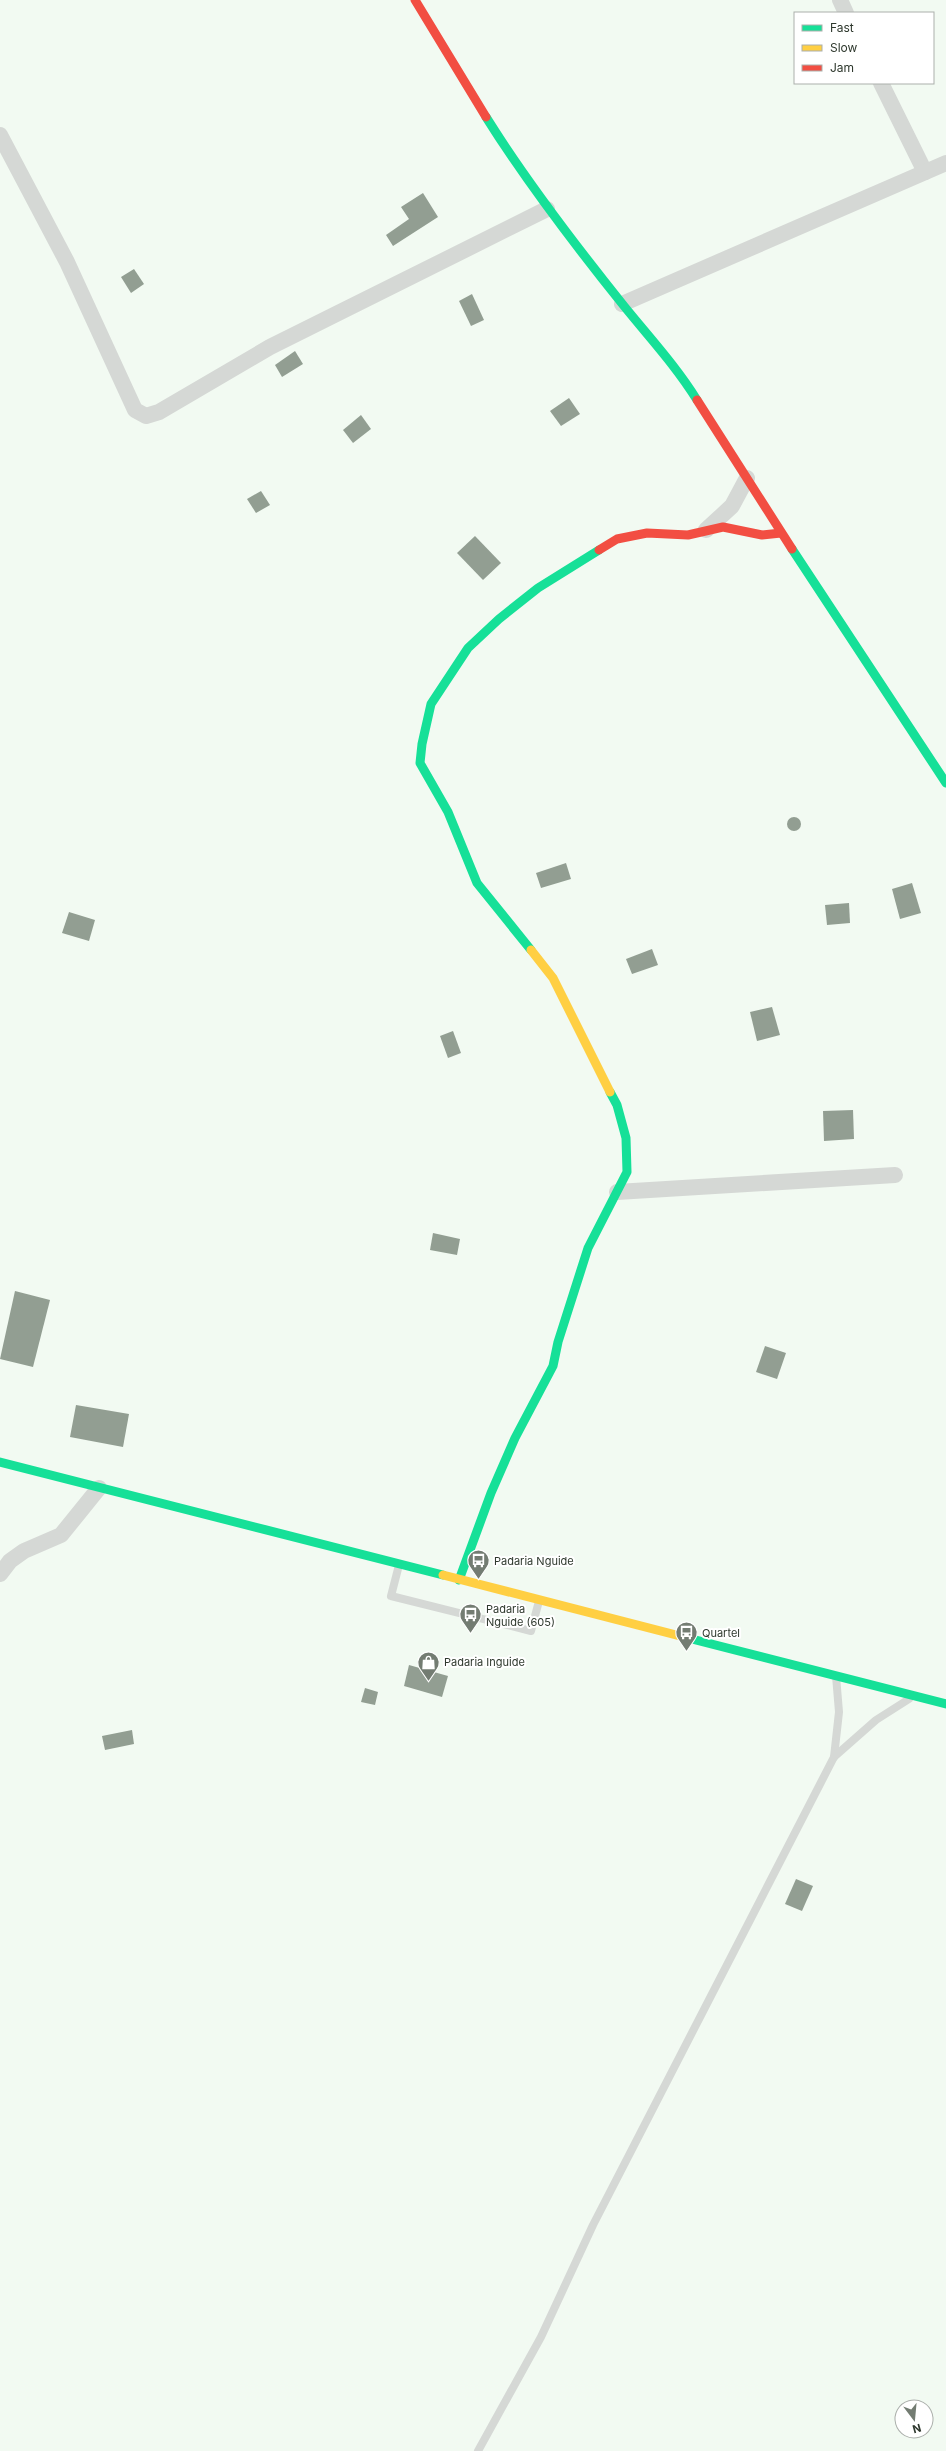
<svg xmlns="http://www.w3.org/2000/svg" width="946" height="2451" font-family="Inter,sans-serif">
<rect width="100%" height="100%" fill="#f2faf2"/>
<g fill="#929e92">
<path d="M423 193 438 217 393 246 386 235 409 219 401 207Z"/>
<path d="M134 269 144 284 131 293 121 277Z"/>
<path d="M472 294 484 320 471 326 459 301Z"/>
<path d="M295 351 303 364 282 377 275 365Z"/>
<path d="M569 398 580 414 561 426 550 411Z"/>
<path d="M361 415 371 429 353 443 343 430Z"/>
<path d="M261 491 270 505 256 513 247 499Z"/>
<path d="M475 536 501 563 483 580 457 553Z"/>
<circle cx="794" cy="824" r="7"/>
<path d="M566 863 571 879 541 888 536 873Z"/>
<path d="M912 883 921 913 900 919 892 889Z"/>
<path d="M849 903 850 923 827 925 825 905Z"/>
<path d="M69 912 95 920 89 941 62 933Z"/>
<path d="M652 949 658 965 632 974 626 959Z"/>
<path d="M772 1007 780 1035 757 1041 750 1012Z"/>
<path d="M453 1031 461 1053 448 1058 440 1036Z"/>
<path d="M853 1110 854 1139 824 1141 823 1111Z"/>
<path d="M433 1233 460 1239 457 1255 430 1250Z"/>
<path d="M15 1291 50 1300 33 1367 0 1359Z"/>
<path d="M765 1346 786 1353 777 1379 756 1372Z"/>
<path d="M76 1405 129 1414 123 1447 70 1437Z"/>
<path d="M409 1665 448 1676 442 1697 404 1686Z"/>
<path d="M365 1688 378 1692 375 1705 361 1702Z"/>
<path d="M132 1730 134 1744 105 1750 102 1736Z"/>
<path d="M796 1879 813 1886 802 1911 785 1904Z"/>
</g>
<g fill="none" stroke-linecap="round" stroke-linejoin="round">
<g stroke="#d5d8d5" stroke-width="8">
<path d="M399 1565 391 1596 531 1631 539 1601"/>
<path d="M834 1757 839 1712 836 1676"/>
<path d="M478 2451 541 2337 593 2225 834 1757 876 1720 909 1699"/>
</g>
<g stroke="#d5d8d5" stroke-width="16">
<path d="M840 0 846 13"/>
<path d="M881 83 925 172"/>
<path d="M0 135 67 262 135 410 146 416 159 412 270 347 547 209"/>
<path d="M622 304 946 163"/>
<path d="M706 530 732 506 747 478"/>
<path d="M617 1192 895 1175"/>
<path d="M0 1574 10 1561 24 1551 61 1535 99 1488"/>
</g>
<g stroke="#16e098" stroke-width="9">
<path d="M486 117C528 184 575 245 624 306 649 337 676 366 697 400"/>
<path d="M792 549 946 783"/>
<path d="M531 950 477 883 448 812 420 763 422 744 431 704 468 648 499 619 538 588 599 550"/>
<path d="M0 1462 443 1575"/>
<path d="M459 1580 491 1493 515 1438 553 1366 558 1342 588 1248 627 1172 626 1138 617 1105 610 1092"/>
<path d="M684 1637 946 1704"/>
</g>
<g stroke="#ffcf43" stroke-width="9">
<path d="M531 950 553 978 610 1092"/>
<path d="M443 1575 684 1637"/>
</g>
<g stroke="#f24e42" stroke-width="9">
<path d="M415 0 486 117"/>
<path d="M697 400 792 549"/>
<path d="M599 550 617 539 647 533 688 535 723 527 762 535 781 533"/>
</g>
</g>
<defs>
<symbol id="bus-pin" viewBox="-11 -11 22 30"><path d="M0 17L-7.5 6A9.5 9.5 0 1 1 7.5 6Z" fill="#737c72" stroke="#fff"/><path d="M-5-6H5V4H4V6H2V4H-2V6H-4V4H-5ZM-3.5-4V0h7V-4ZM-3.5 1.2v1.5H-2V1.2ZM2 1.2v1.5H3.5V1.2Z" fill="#fff"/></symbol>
<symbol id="shop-pin" viewBox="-11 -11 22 30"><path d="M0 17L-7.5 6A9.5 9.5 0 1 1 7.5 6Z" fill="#737c72" stroke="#fff"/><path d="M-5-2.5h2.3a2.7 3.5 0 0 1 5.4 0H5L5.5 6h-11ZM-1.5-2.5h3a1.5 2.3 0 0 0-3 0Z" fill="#fff"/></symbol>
</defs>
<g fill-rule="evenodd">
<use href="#bus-pin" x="466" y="1548" width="25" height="34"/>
<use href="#bus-pin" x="458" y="1602" width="25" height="34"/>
<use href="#bus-pin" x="674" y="1620" width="25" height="34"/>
<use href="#shop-pin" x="416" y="1650" width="25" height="34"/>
</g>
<g text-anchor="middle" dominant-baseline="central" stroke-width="4" stroke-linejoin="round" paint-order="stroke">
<g font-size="11" fill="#2e382d" stroke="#fff" text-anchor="start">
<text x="494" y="1561">Padaria Nguide</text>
<text x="486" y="1609">Padaria<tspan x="486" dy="13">Nguide (605)</tspan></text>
<text x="702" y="1633">Quartel</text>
<text x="444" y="1662">Padaria Inguide</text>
</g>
</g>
<rect x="794" y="12" width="140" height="72" fill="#ffffff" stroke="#abafab"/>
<rect x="802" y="25" width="20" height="6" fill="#16e098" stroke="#abafab"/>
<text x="830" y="32" font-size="12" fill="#2e382d">Fast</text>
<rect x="802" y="45" width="20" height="6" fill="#ffcf43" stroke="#abafab"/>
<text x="830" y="52" font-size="12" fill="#2e382d">Slow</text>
<rect x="802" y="65" width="20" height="6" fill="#f24e42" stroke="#abafab"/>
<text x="830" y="72" font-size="12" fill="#2e382d">Jam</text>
<g transform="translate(914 2419) rotate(164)"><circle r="19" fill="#ffffff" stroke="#abafab"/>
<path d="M0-3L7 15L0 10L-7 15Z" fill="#737c72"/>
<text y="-6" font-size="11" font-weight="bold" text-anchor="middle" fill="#2e382d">N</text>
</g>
</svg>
